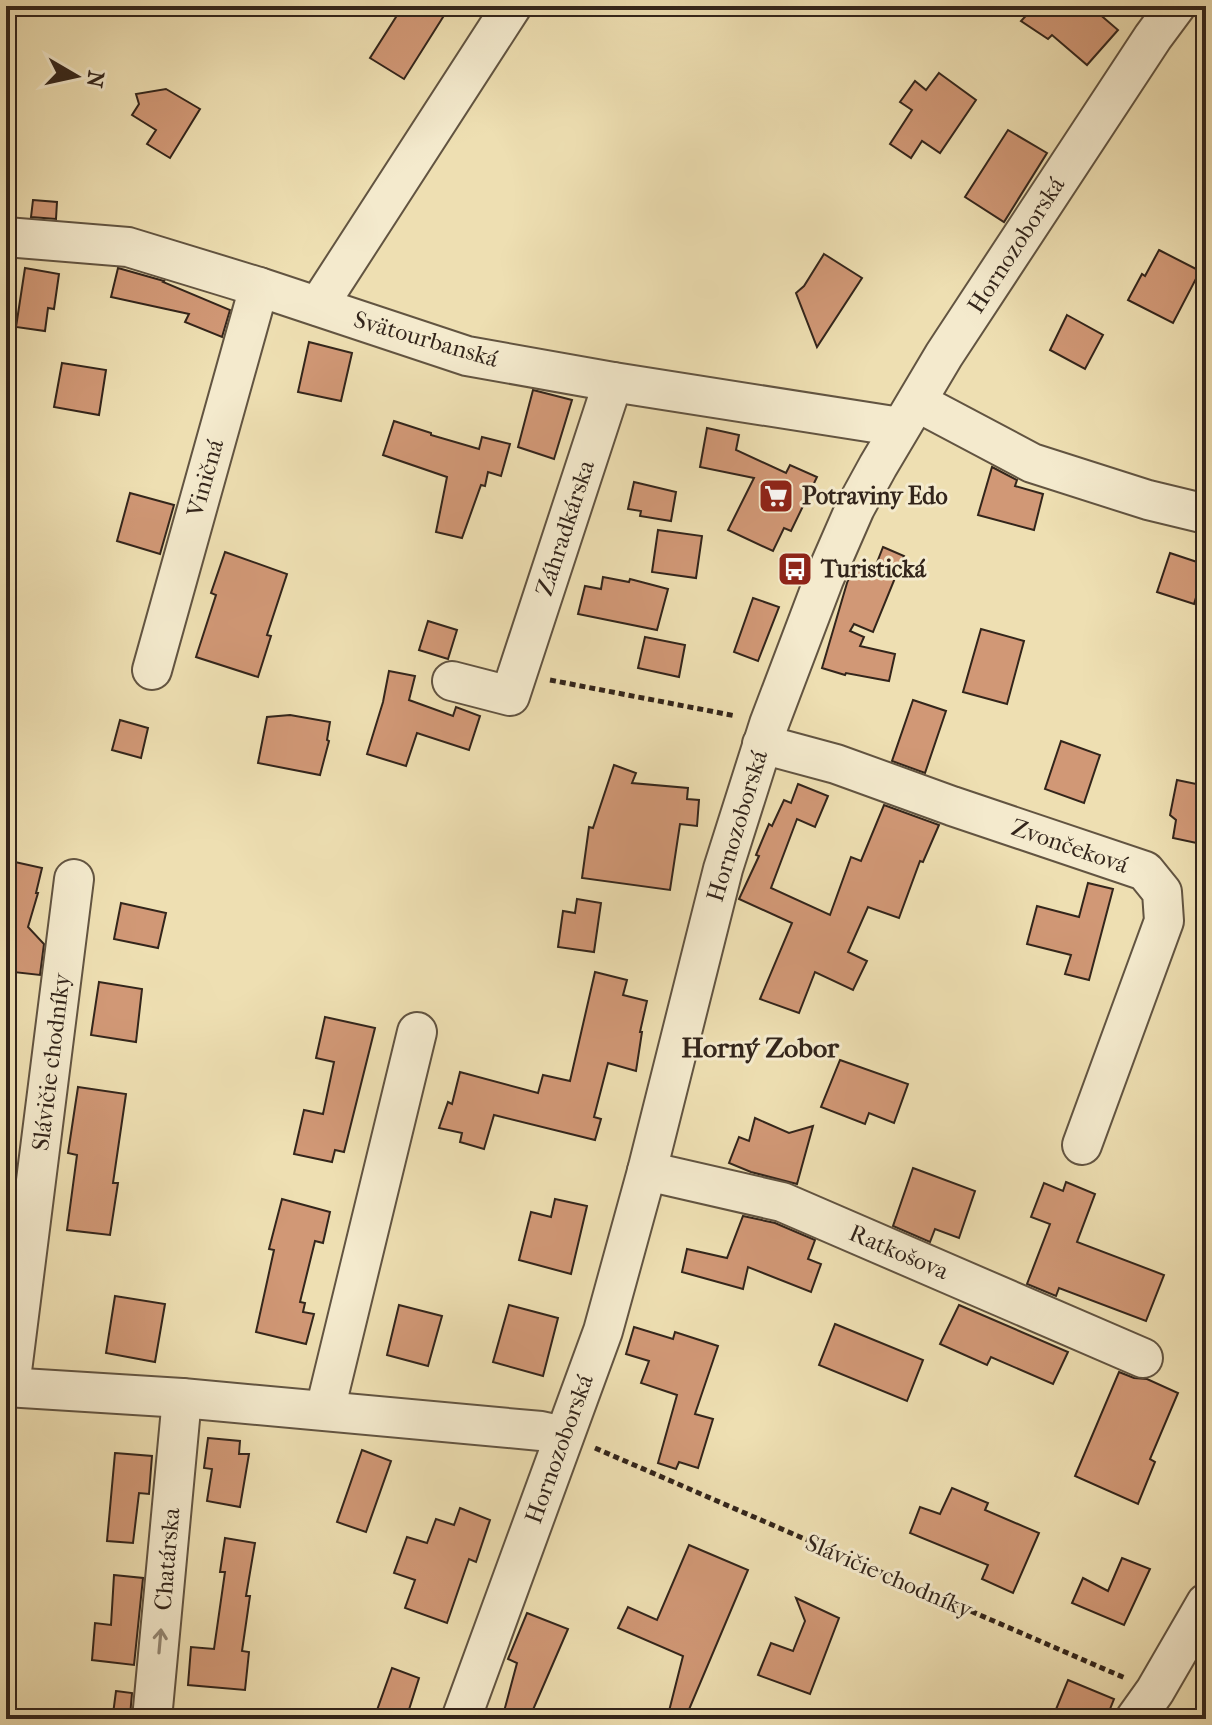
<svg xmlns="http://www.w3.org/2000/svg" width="1212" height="1725" font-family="'IM FELL French Canon',serif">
<rect width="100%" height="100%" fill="#eedfb2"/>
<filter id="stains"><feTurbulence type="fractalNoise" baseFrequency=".0025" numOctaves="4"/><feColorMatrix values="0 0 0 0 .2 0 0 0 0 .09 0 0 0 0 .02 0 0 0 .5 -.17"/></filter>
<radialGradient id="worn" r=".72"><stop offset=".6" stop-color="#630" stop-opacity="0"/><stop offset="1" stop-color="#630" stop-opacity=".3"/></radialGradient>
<g fill="#d19876" stroke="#33251b" stroke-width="2">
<path d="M403 6H450L404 79 370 58Z"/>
<path d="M1035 6H1090L1118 30 1087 65 1052 35 1048 39 1021 21Z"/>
<path d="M939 73 976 100 940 153 922 141 911 158 890 144 912 110 900 102 915 81 926 90Z"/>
<path d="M166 89 200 109 170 158 147 144 156 130 132 115 139 104 136 94Z"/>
<path d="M1008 130 1047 153 1004 222 965 197Z"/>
<path d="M33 200 57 202 56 219 31 217Z"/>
<path d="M1159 250 1200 271 1173 323 1128 300 1142 274 1145 276Z"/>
<path d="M824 254 862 278 817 347 796 293 804 286Z"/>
<path d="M25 268 59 274 54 309 48 308 45 331 16 327Z"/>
<path d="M118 268 164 281 163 282 230 310 222 337 185 322 189 314 111 297Z"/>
<path d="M1067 315 1103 335 1085 369 1050 350Z"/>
<path d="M309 342 352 353 341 401 298 392Z"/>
<path d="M62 363 106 370 99 415 54 407Z"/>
<path d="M533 390 572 400 554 459 518 447Z"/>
<path d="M394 421 431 433V435L479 449 482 437 510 444 501 476 488 472 485 486 481 485 462 538 436 532 447 477 383 455Z"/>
<path d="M707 428 739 435 736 450 786 473 790 465 817 477 791 531 784 528 773 551 728 530 754 478 700 467Z"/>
<path d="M992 467 1017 480 1015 486 1043 494 1034 530 978 515Z"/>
<path d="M634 482 676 492 671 521 640 516 641 511 628 509Z"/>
<path d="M130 493 174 505 160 554 117 541Z"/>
<path d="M658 530 702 536 696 578 652 572Z"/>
<path d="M883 547 904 556 873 632 854 624 850 631 864 637 860 646 895 654 889 681 846 673 845 675 822 668 847 583 855 563 874 570Z"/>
<path d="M225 552 287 574 267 635 271 636 258 677 196 657 216 595 211 593Z"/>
<path d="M1170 553 1206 565 1194 604 1157 592Z"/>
<path d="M603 577 629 582 630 579 668 589 657 630 578 614 585 586 601 589Z"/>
<path d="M753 598 779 607 758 661 734 652Z"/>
<path d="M428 621 457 630 448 659 419 650Z"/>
<path d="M981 629 1024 641 1007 704 963 692Z"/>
<path d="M645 637 685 645 679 677 638 668Z"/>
<path d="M389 671 415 676 409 700 453 716 456 707 480 716 469 750 417 733 406 766 367 754 383 702Z"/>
<path d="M913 700 946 711 925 773 892 761Z"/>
<path d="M290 715 330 722 327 740 329 741 320 775 258 763 267 717Z"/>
<path d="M120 720 148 728 141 758 112 750Z"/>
<path d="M1061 741 1100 755 1084 803 1045 789Z"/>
<path d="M614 765 636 773 632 783 688 788 687 799 699 800 697 826 680 824 670 890 582 878 589 827 593 828Z"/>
<path d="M1177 780 1206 786V845L1173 838 1176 820 1170 815Z"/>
<path d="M798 784 828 796 815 827 797 819 771 888 830 915 851 857 861 861 884 805 939 825 923 862 920 861 899 918 868 907 848 952 867 961 853 990 815 972 799 1013 760 999 792 923 739 899 759 856 756 855 769 824 772 826 784 800 791 803Z"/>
<path d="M6 860 42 868 36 893H38L28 927 44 944 40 975 14 972 12 979H6Z"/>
<path d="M1088 883 1113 889 1089 980 1065 974 1071 955 1027 944 1037 906 1079 917Z"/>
<path d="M577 899 601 903 594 952 558 947 563 911 575 913Z"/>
<path d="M121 903 166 913 158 948 114 939Z"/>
<path d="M595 972 627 980 623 995 647 1001 640 1032H642L636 1071 608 1063 594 1117 601 1119 595 1140 494 1115 484 1149 460 1142 462 1133 439 1128 448 1102 452 1104 460 1072 538 1093 543 1075 570 1081Z"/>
<path d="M99 982 142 989 136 1042 91 1035Z"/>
<path d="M325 1017 375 1028 344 1152 335 1150 332 1162 294 1154 304 1110 323 1114 334 1062 316 1058Z"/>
<path d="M840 1060 908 1084 894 1123 869 1113 865 1124 821 1107Z"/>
<path d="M78 1087 126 1094 113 1183H118L110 1235 67 1230 77 1155 68 1153Z"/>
<path d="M755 1118 789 1133 813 1126 797 1184 751 1172 729 1163 739 1137 749 1141Z"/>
<path d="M913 1168 975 1191 959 1238 935 1229 930 1242 893 1226Z"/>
<path d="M1066 1182 1095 1194 1077 1242 1164 1275 1146 1321 1059 1288 1056 1296 1027 1284 1050 1224 1031 1217 1044 1183 1063 1191Z"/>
<path d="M282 1199 330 1212 323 1243 315 1241 300 1302 305 1303 303 1312 314 1314 306 1344 256 1332 274 1250 269 1249Z"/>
<path d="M555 1199 587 1206 571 1274 519 1260 531 1212 551 1217Z"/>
<path d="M743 1216 775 1223 815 1240 808 1259 821 1264 811 1292 748 1267 743 1289 682 1272 687 1249 727 1258Z"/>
<path d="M115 1296 165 1304 155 1362 106 1353Z"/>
<path d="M399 1305 442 1316 428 1366 387 1355Z"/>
<path d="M509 1305 558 1318 543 1376 493 1362Z"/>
<path d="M959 1305 1068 1352 1053 1384 991 1357 987 1365 940 1344Z"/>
<path d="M835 1324 923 1360 907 1401 819 1365Z"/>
<path d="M634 1327 673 1339 675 1332 718 1346 695 1414 713 1419 698 1468 679 1462 676 1469 658 1463 677 1395 641 1383 649 1361 626 1354Z"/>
<path d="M1119 1372 1134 1378 1147 1379 1178 1393 1150 1459 1155 1462 1138 1504 1075 1476Z"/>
<path d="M208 1438 240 1441 239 1454H249L240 1507 207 1501 212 1469 204 1468Z"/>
<path d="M362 1450 391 1461 366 1532 337 1522Z"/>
<path d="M115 1453 152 1456 149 1494 139 1493 133 1543 107 1541Z"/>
<path d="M952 1488 988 1503 985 1510 1039 1533 1013 1593 982 1579 988 1565 910 1533 920 1507 940 1514Z"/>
<path d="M460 1508 490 1520 476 1562 469 1559 447 1623 405 1608 415 1580 394 1573 407 1537 427 1543 436 1519 454 1525Z"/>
<path d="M225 1538 255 1543 246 1596H250L242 1651 249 1652 245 1690 188 1685 191 1647 214 1649 225 1572H220Z"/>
<path d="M689 1545 748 1570 685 1719H667L683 1656 618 1628 628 1607 657 1620Z"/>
<path d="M1122 1558 1150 1569 1124 1625 1072 1603 1083 1578 1108 1591Z"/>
<path d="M114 1575 143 1578 134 1665 92 1660 95 1623 111 1625Z"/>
<path d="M796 1598 839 1618 810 1694 758 1675 771 1643 793 1651 805 1621Z"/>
<path d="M527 1613 568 1629 529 1719H502L517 1663 508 1659Z"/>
<path d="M392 1668 419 1678 406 1719H392L376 1713Z"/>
<path d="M1068 1680 1114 1699 1106 1719H1052Z"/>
<path d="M116 1691 132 1693 130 1716 113 1714Z"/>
</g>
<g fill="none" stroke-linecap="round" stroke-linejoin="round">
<defs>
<g id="minor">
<path d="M6 237 128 247 259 287 467 356 613 382 900 427"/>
<path d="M318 306 512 6"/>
<path d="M917 402 1032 463 1148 500 1206 514"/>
<path d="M152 670 259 287"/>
<path d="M452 681 510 696 613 382"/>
<path d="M762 744 836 764 952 806 1145 871 1162 892 1164 921 1082 1145"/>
<path d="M647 1171 782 1202 1143 1358"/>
<path d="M6 1387 182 1398 541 1431 564 1436"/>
<path d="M10 1387 74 879"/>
<path d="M325 1410 417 1032"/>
<path d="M152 1719 182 1398"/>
<path d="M461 1719 603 1331 647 1171 723 869 769 724 824 579 855 508 878 466 944 355 1153 37 1176 6"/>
<path d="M1135 1719 1155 1691 1206 1603"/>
</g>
</defs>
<use href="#minor" stroke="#625441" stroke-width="42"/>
<g stroke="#33251b" stroke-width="5" stroke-dasharray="6 4" stroke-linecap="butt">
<path d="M550 680 736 716"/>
<path d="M595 1448 1125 1678"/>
</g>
<use href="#minor" stroke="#f4eacd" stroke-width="38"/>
</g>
<defs><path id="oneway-shaft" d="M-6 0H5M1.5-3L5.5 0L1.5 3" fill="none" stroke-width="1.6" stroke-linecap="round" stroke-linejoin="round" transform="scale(2)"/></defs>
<use stroke="#948874" href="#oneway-shaft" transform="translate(160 1641) rotate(-85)"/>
<defs>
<symbol id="supermarket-square" viewBox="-11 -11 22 22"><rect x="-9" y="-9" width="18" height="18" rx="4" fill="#8f2418" stroke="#f4eacd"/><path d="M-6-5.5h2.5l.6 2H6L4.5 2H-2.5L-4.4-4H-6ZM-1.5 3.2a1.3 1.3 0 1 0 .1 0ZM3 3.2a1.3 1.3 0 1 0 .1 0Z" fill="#fff"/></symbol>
<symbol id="bus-square" viewBox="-11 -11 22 22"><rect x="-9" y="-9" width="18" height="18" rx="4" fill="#8f2418" stroke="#f4eacd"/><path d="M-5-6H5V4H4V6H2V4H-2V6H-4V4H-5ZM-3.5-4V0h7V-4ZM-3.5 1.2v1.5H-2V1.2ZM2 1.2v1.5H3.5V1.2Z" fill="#fff"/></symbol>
</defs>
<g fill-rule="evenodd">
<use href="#supermarket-square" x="756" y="476" width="40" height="40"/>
<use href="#bus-square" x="775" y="549" width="40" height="40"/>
</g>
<g text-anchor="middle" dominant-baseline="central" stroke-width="6" stroke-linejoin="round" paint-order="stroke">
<g font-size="24" fill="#33251b" stroke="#f4eacd">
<text transform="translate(1016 245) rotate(-57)">Hornozoborská</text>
<text transform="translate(426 339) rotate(16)">Svätourbanská</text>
<text transform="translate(205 478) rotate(-74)">Viničná</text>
<text transform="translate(565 528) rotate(-72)">Záhradkárska</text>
<text transform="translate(737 826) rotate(-73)">Hornozoborská</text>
<text transform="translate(1070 846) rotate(19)">Zvončeková</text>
<text transform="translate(51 1062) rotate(-83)">Slávičie chodníky</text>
<text transform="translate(899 1252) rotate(23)">Ratkošova</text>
<text transform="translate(559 1449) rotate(-70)">Hornozoborská</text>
<text transform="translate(167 1559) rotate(-85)">Chatárska</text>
<text transform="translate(889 1576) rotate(23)">Slávičie chodníky</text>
</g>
<g font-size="24" font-weight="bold" fill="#33251b" stroke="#f4eacd" text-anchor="start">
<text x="802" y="496">Potraviny Edo</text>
<text x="821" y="569">Turistická</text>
</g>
<g font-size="28" font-weight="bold" fill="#33251b" stroke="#f4eacd">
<text x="760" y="1047">Horný Zobor</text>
</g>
</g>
<rect width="1212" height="1725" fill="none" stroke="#eedfb2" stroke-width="32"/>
<rect x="8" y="8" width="1196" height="1709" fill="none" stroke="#33251b" stroke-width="4"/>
<rect x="16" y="16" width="1180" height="1693" fill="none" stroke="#33251b" stroke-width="2"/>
<g transform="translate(76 76) rotate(99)" stroke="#f4eacd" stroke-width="6" paint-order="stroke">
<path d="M0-6L14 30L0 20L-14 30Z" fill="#33251b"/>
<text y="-12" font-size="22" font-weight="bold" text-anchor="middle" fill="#33251b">N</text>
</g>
<rect width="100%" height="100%" filter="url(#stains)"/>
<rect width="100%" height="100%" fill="url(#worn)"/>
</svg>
